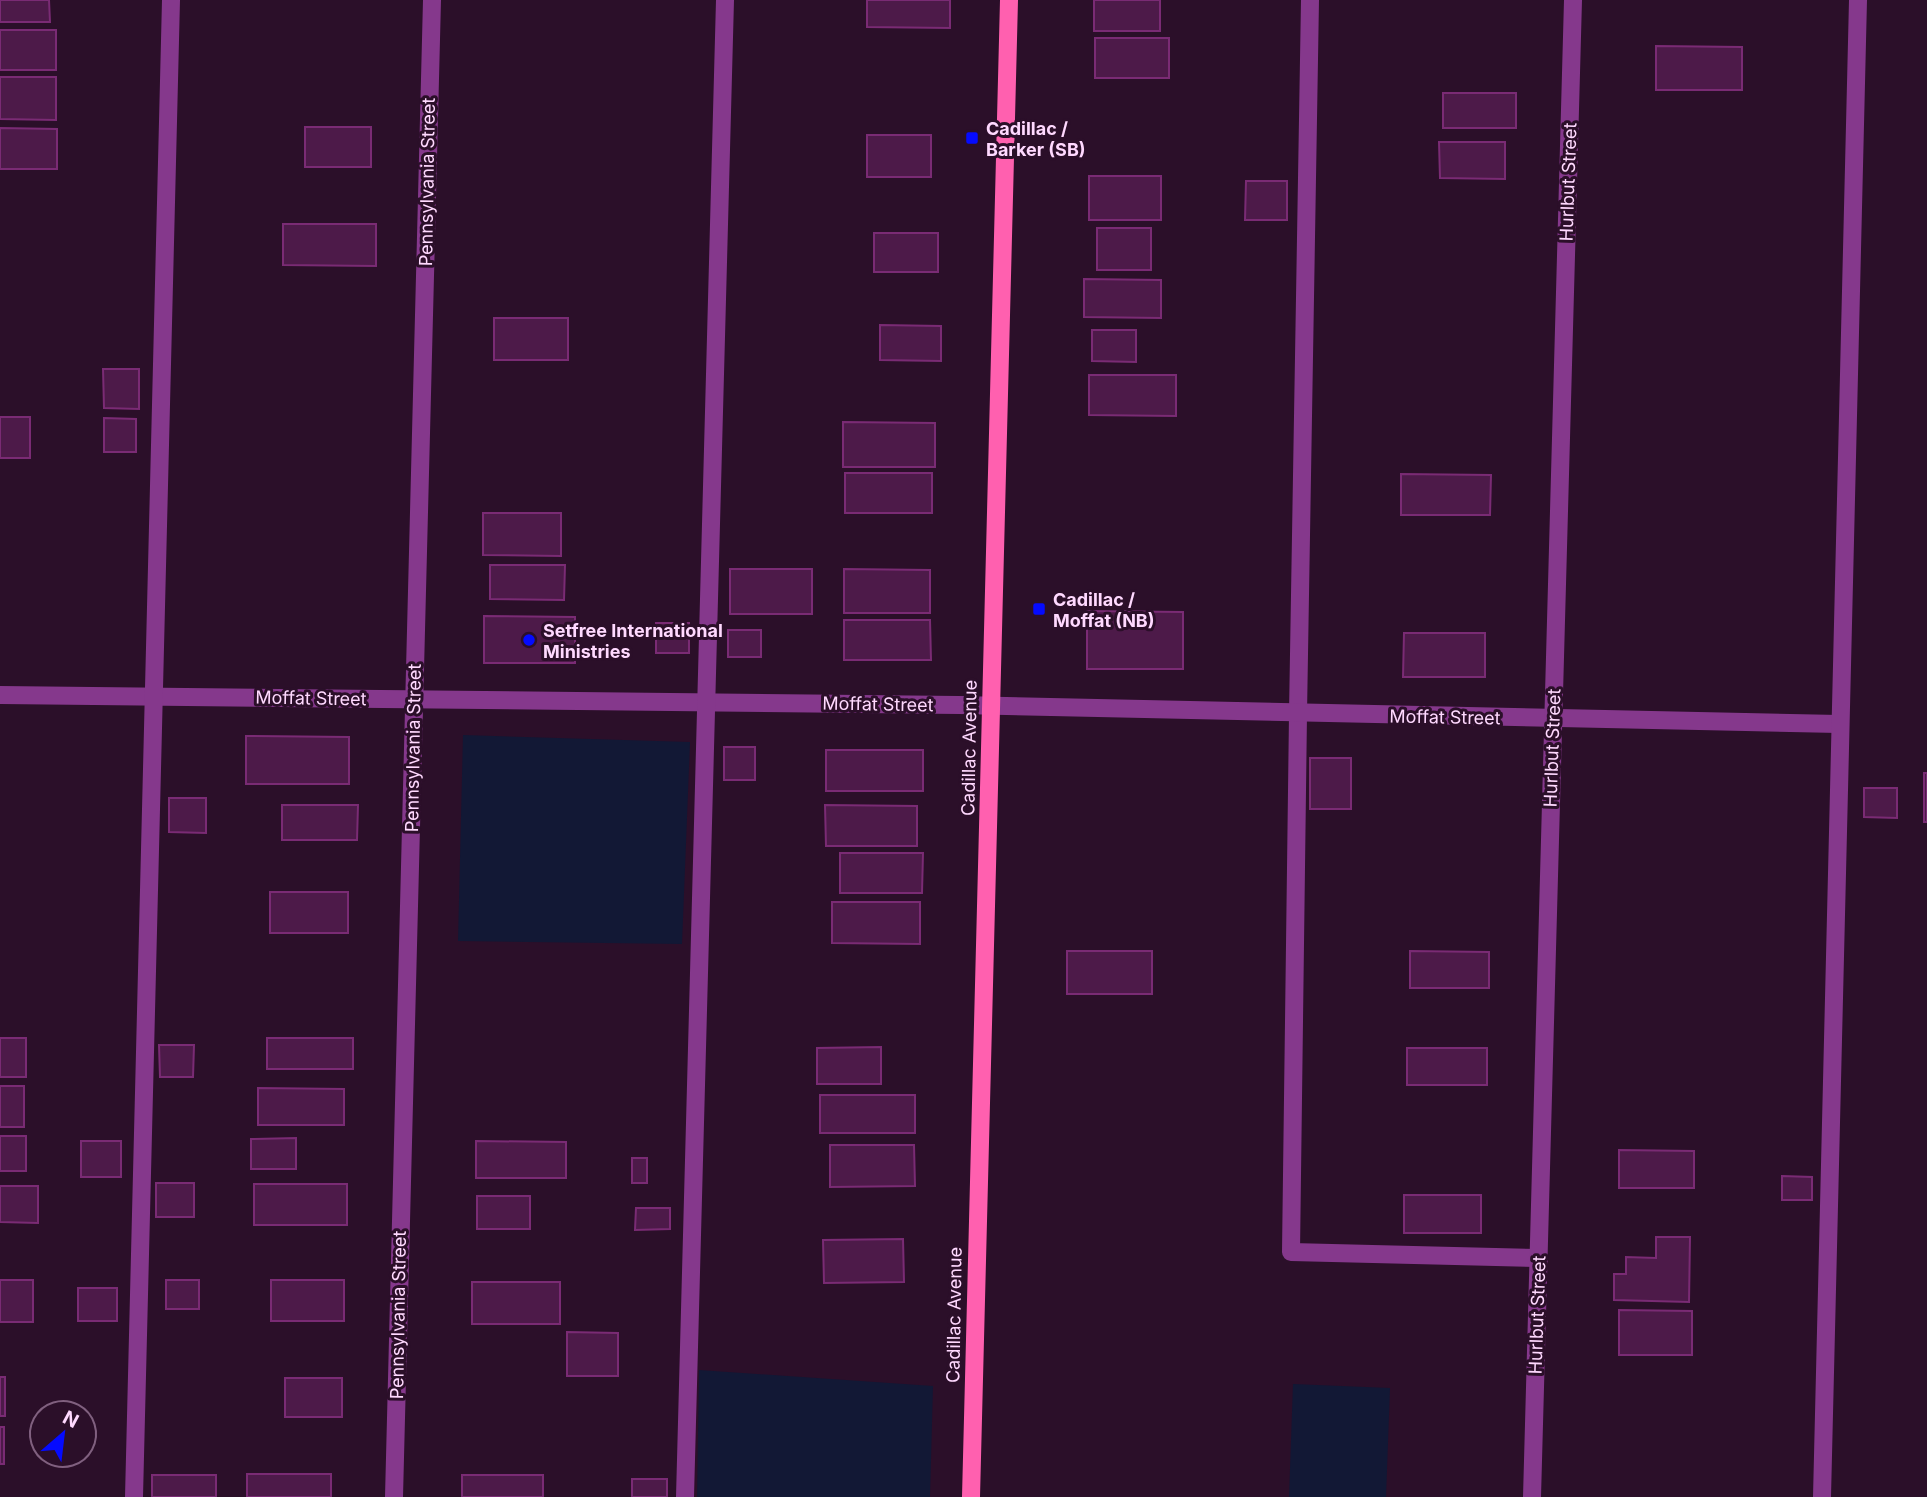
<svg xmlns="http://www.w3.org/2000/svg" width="1927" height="1497" font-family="Inter,sans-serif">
<rect width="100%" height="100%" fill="#2b0f29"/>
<g fill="#121835">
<path d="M463 735 690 742 682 944 458 941Z"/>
<path d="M699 1370 933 1386 930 1497H697Z"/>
<path d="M1293 1384 1390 1388 1386 1497H1289Z"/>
</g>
<g fill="#4d1a49" stroke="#7a2b74" stroke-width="2">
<path d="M0 0H49L50 22H0Z"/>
<path d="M867 0H950V28L867 27Z"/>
<rect x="1094" y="0" width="66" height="31"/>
<rect x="0" y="30" width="56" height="40"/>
<rect x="1095" y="38" width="74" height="40"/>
<path d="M1656 46 1742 47V90H1656Z"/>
<path d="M0 77H56V120L0 119Z"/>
<rect x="1443" y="93" width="73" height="35"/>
<rect x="305" y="127" width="66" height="40"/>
<path d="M0 128 57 129V169H0Z"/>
<rect x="867" y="135" width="64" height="42"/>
<path d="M1439 142H1505V179L1440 178Z"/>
<rect x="1089" y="176" width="72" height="44"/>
<path d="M1246 181H1287V220H1245Z"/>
<path d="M283 224H376V266L283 265Z"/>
<rect x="1097" y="228" width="54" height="42"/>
<rect x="874" y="233" width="64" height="39"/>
<path d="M1084 279 1161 280V318L1084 317Z"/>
<rect x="494" y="318" width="74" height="42"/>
<path d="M880 325 941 326V361L880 360Z"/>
<path d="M1092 330H1136V362L1092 361Z"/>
<path d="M103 369H139V409L104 408Z"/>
<path d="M1089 375H1176V416L1089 415Z"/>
<rect x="0" y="417" width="30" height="41"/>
<path d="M104 418 136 419V452H104Z"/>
<path d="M843 422 935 423V467H843Z"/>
<rect x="845" y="473" width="87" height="40"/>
<path d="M1401 474 1491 475 1490 515H1401Z"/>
<path d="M483 513H561V556L483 555Z"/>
<path d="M490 565H565L564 600 490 599Z"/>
<rect x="730" y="569" width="82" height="45"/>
<path d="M844 569 930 570V613H844Z"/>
<path d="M1087 611 1183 612V669H1087Z"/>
<path d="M484 616 575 617V663H484Z"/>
<path d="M844 620H930L931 660H844Z"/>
<rect x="656" y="623" width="33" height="30"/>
<rect x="728" y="630" width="33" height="27"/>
<path d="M1404 633H1485V677H1403Z"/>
<path d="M246 736 349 737V784H246Z"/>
<rect x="724" y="747" width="31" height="33"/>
<rect x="826" y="750" width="97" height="41"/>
<rect x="1310" y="758" width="41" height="51"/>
<rect x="1924" y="773" width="3" height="49"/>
<path d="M1864 788H1897V818L1864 817Z"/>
<path d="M169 798H206V833L169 832Z"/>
<path d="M282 805H358L357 840H282Z"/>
<path d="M825 805 917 806V846H826Z"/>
<path d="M840 853H923L922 893H840Z"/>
<rect x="270" y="892" width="78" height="41"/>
<path d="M832 902H920V944L832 943Z"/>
<rect x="1067" y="951" width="85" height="43"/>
<path d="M1410 951 1489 952V988H1410Z"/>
<rect x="0" y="1038" width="26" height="39"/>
<rect x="267" y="1038" width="86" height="31"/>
<path d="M159 1045H194L193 1077H160Z"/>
<path d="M881 1047V1084H817V1048Z"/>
<rect x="1407" y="1048" width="80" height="37"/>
<rect x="0" y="1086" width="24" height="41"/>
<path d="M258 1088 344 1089V1125H258Z"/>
<rect x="820" y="1095" width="95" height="38"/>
<rect x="0" y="1136" width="26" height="35"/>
<path d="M296 1138V1169H251V1139Z"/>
<rect x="81" y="1141" width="40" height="36"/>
<path d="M476 1141 566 1142V1178H476Z"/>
<path d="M830 1145H914L915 1186 830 1187Z"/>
<path d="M1619 1150 1694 1151V1188H1619Z"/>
<rect x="632" y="1158" width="15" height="25"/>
<path d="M1782 1176 1812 1177V1200H1782Z"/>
<rect x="156" y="1183" width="38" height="34"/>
<rect x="254" y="1184" width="93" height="41"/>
<path d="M0 1186H38V1223L0 1222Z"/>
<rect x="1404" y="1195" width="77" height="38"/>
<rect x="477" y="1196" width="53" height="33"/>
<path d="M636 1208H670V1229L635 1230Z"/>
<path d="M1656 1237H1690L1689 1302 1614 1300V1274H1626V1257L1656 1258Z"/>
<path d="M903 1239 904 1282 824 1283 823 1240Z"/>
<rect x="0" y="1280" width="33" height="42"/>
<rect x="166" y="1280" width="33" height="29"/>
<rect x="271" y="1280" width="73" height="41"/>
<rect x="472" y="1282" width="88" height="42"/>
<rect x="78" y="1288" width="39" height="33"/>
<path d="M1619 1310 1692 1311V1355H1619Z"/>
<path d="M567 1332 618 1333V1376H567Z"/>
<rect x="0" y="1377" width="5" height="39"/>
<rect x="285" y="1378" width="57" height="39"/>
<rect x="0" y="1427" width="4" height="37"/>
<rect x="247" y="1474" width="84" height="23"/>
<rect x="152" y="1475" width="64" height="22"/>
<rect x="462" y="1475" width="81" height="22"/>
<rect x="632" y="1479" width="35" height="18"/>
</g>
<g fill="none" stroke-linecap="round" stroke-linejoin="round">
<g stroke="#85388c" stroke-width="18">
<path d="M1310 0 1298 714 1291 1252 1539 1258"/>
<path d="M0 695 959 705 1839 724"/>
<path d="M134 1497 171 0"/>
<path d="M394 1497 432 0"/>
<path d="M685 1497 725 0"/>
<path d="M1532 1497 1573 0"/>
<path d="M1822 1497 1858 0"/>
</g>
<path stroke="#ff60af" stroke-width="18" d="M971 1497 1009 0"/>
</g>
<g fill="#050bff" stroke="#2b0f29" stroke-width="2.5">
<rect x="965" y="131" width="14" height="14" rx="3.5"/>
<rect x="1032" y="602" width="14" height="14" rx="3.5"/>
<circle cx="529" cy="640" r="7"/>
</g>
<g text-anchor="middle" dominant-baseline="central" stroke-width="6" stroke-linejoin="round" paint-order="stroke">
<g font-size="18" font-weight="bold" fill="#ffd9ff" stroke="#2b0f29" text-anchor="start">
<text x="986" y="128">Cadillac /<tspan x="986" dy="21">Barker (SB)</tspan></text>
<text x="1053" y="599">Cadillac /<tspan x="1053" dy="21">Moffat (NB)</tspan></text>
<text x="543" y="630">Setfree International<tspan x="543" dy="21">Ministries</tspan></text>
</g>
<g font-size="18" fill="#ffd9ff" stroke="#2b0f29">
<text transform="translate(427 182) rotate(-89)">Pennsylvania Street</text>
<text transform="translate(1568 182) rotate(-88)">Hurlbut Street</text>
<text transform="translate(311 698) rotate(1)">Moffat Street</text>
<text transform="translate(878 704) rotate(1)">Moffat Street</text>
<text transform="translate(1445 717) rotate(1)">Moffat Street</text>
<text transform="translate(413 748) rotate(-89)">Pennsylvania Street</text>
<text transform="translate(969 748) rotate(-89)">Cadillac Avenue</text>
<text transform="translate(1552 748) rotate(-88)">Hurlbut Street</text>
<text transform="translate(398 1315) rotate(-89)">Pennsylvania Street</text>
<text transform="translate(954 1315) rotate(-89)">Cadillac Avenue</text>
<text transform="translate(1537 1315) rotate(-88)">Hurlbut Street</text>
</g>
</g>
<g transform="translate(63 1434) rotate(28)"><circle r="33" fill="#2b0f29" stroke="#80607f" stroke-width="2"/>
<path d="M0-5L12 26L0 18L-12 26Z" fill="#050bff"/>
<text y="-10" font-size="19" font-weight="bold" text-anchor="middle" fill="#ffd9ff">N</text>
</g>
</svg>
